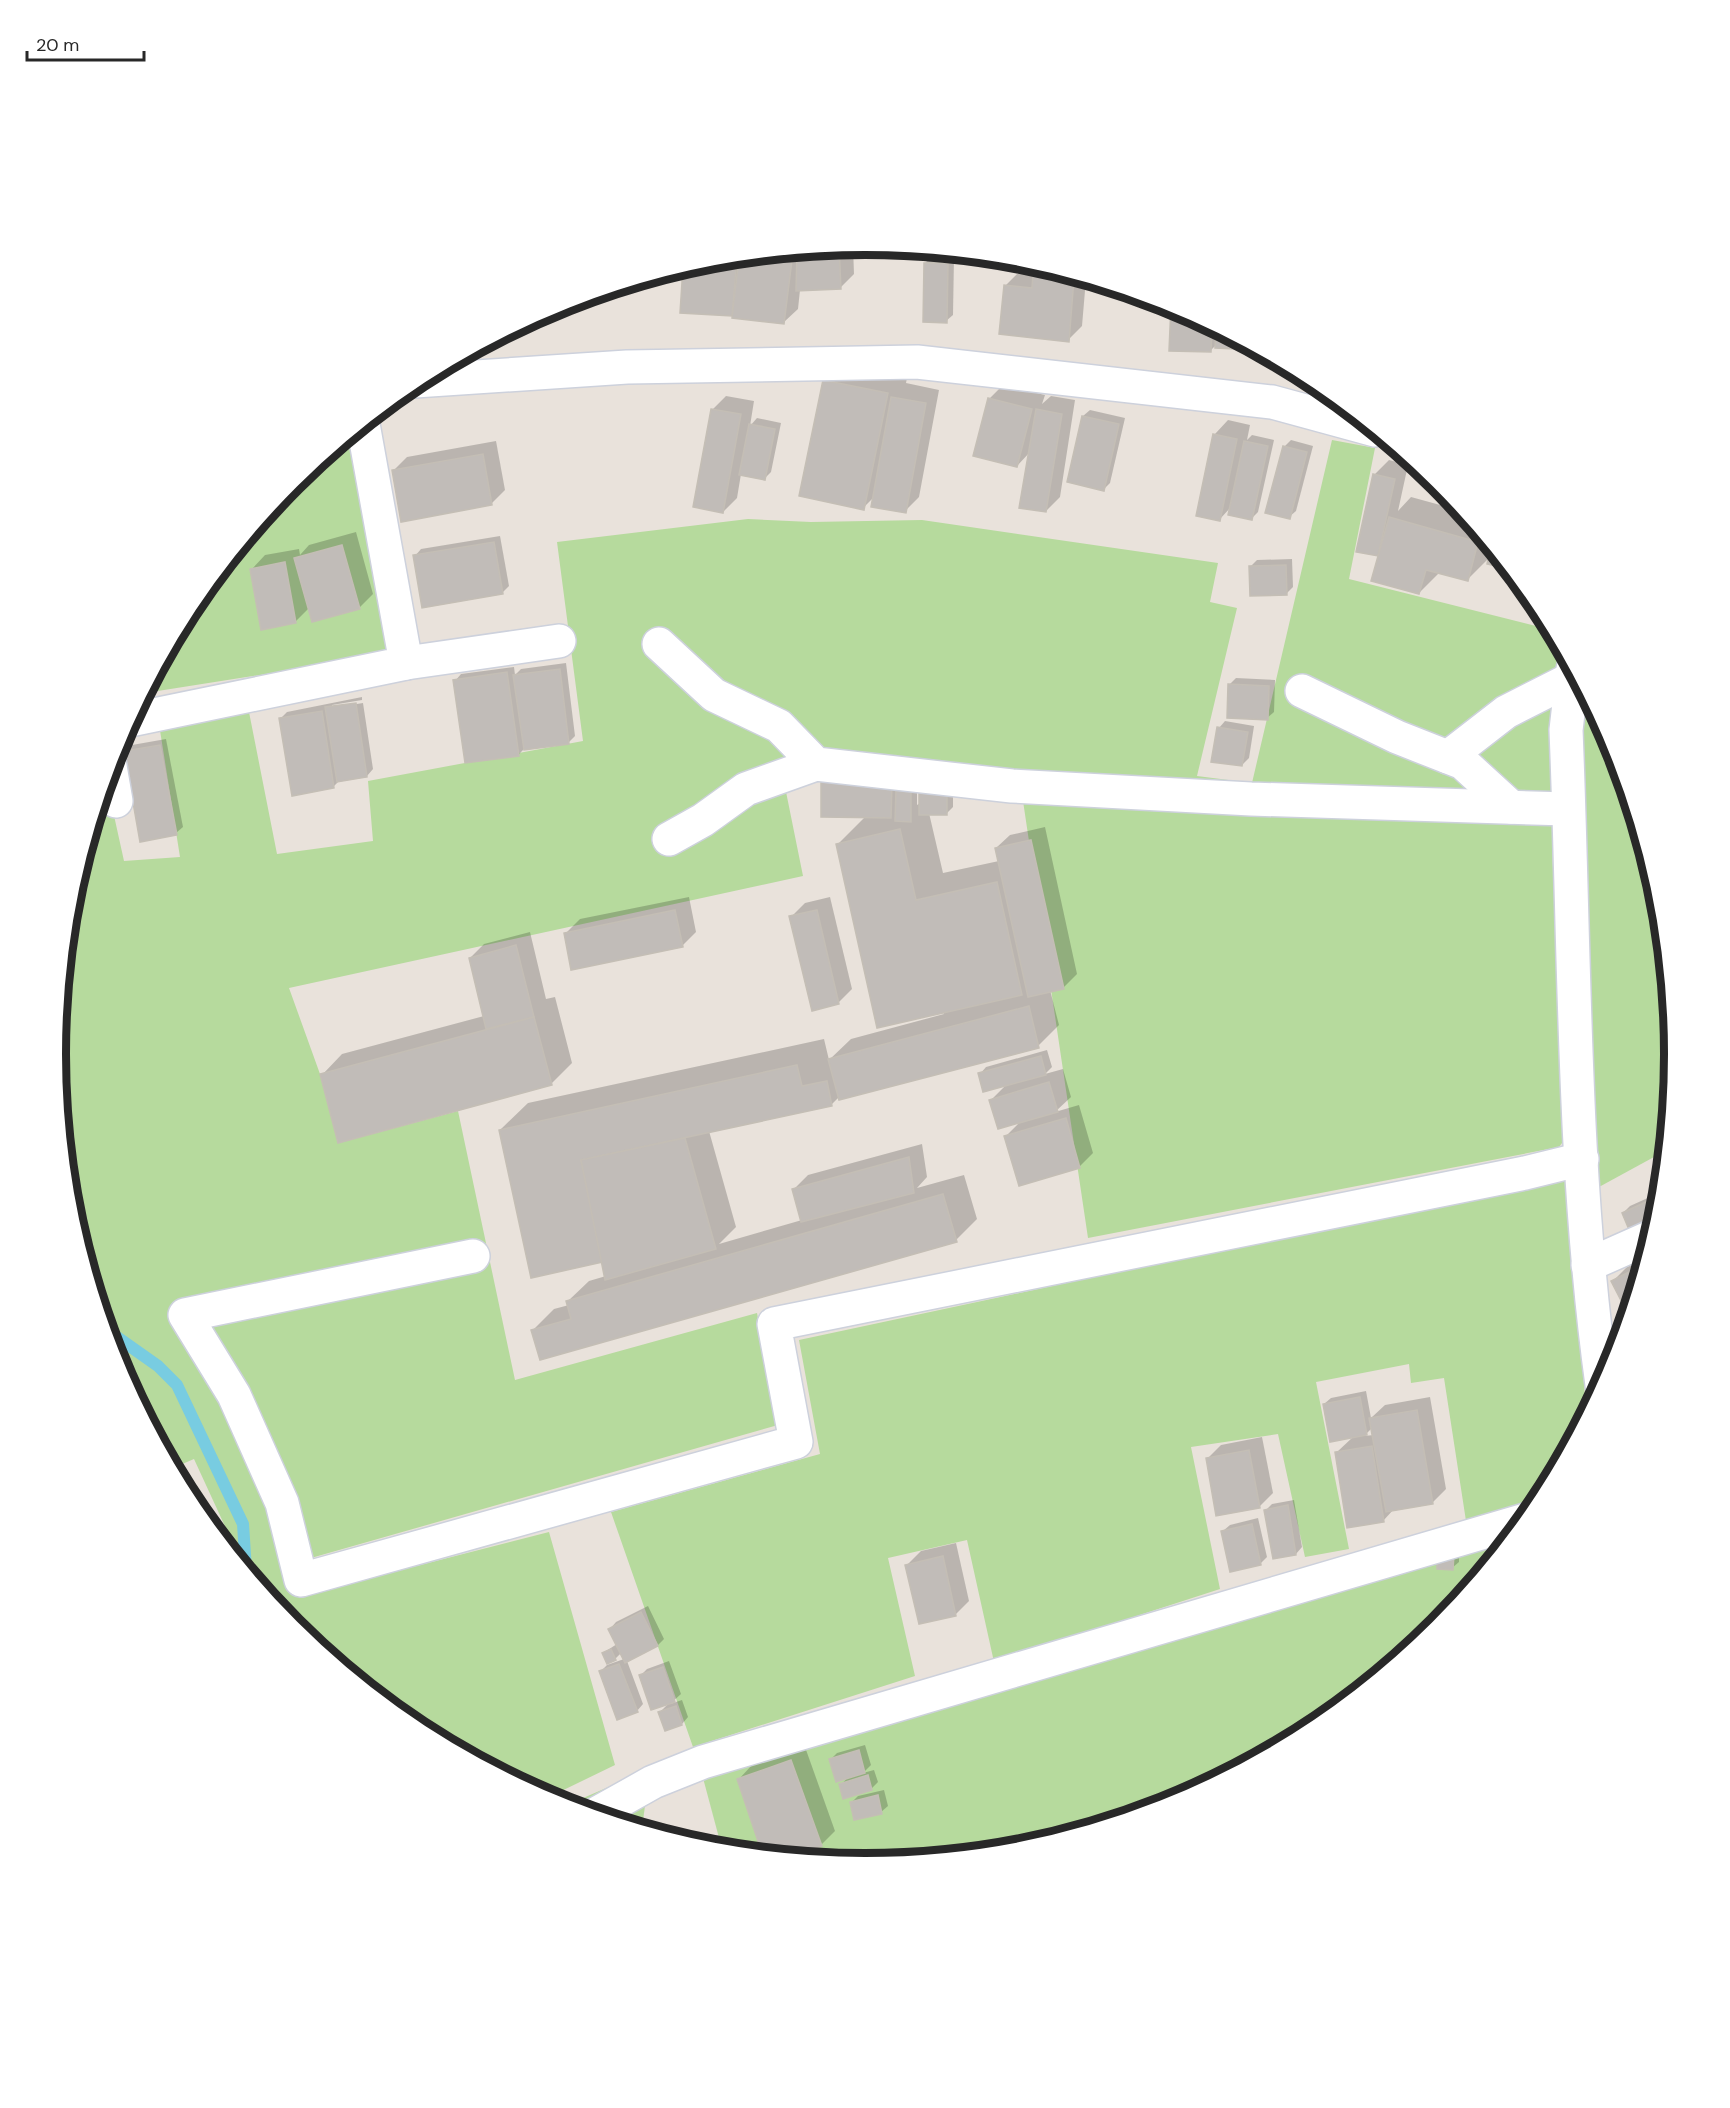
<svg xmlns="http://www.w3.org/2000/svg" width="1730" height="2108" font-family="'DM Sans',sans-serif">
<rect width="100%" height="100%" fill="#e9e2db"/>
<g fill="#b6da9d">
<path d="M354 431 394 654 145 693 192 604 293 481Z"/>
<path d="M1332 440 1375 448 1349 579 1552 630 1561 648 1553 718 1552 847 1565 1139 1559 1147 1088 1238 1019 774 781 767 803 876 289 988 320 1074 338 1143 458 1111 515 1380 757 1313 778 1425 311 1558V1593L549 1532 615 1765 547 1798 415 1727 292 1626 234 1555 235 1548 194 1459 173 1468 117 1363 71 1212 56 1054 71 896 96 814 113 811 124 861 180 857 159 724 249 712 277 854 373 841 368 781 583 741 557 542 748 519 811 522 922 520 1218 563 1210 602 1237 608 1197 776 1252 783Z"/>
<path d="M1583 688 1613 745 1659 896 1674 1054 1665 1151 1599 1187 1579 769Z"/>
<path d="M1563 1177 1571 1187 1586 1414 1540 1499 1466 1521 1444 1378 1411 1383 1409 1364 1316 1382 1349 1549 1305 1557 1278 1434 1191 1447 1220 1589 994 1662 967 1540 888 1558 915 1676 693 1747 611 1512 820 1454 799 1340Z"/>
<path d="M1517 1530 1437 1627 1314 1727 1174 1802 1023 1848 865 1863 722 1849 703 1778Z"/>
<path d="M650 1769 642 1828 567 1805Z"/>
</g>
<g fill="#0003" fill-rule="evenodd">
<path d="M853 246 854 274 840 288 800 290 798 309 784 322 733 315 681 312 707 260Z"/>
<path d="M932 257H954L953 315 946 321 925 263Z"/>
<path d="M1042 266 1086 279 1082 326 1068 340 1005 286 1019 272 1035 273Z"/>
<path d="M1172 305 1175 306 1254 348 1217 344 1211 350 1171 349Z"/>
<path d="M845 360 908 373 906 383 939 390 919 497 905 511 874 497 863 508 825 381Z"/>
<path d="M1003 385 1045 395 1042 404 1051 396 1075 400 1060 497 1046 511 1030 452 1017 466 989 399Z"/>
<path d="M726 396 754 401 750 426 757 418 781 423 771 472 764 479 741 474 737 498 723 512 712 410Z"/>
<path d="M1090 410 1125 418 1110 483 1104 489 1083 416Z"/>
<path d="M1228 420 1250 425 1247 440 1252 435 1274 440 1258 512 1252 518 1231 507 1220 519 1215 434Z"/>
<path d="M1291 440 1313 446 1296 511 1289 517 1284 447Z"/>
<path d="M496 441 505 490 491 504 393 471 407 457Z"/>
<path d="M1389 460 1408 465 1398 511 1411 497 1462 511 1507 567 1489 563 1490 557 1467 580 1440 572 1419 593 1381 550 1377 554 1358 550 1375 474Z"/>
<path d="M356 532 373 594 359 608H309L295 622 252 569 265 555 299 549 300 555 309 545Z"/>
<path d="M500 536 509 586 502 593 415 556 421 549Z"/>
<path d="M1292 559 1293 587 1287 593 1251 566 1257 560Z"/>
<path d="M566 663 575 736 569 742 524 749 518 755 455 681 461 674 514 667 515 675 521 669Z"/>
<path d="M1236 678 1275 680 1274 712 1267 718 1230 684Z"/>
<path d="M362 697V700L332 705V708L363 703 373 769 367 776 340 780 333 787 281 718 287 712Z"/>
<path d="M1225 721 1254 726 1249 758 1242 765 1219 728Z"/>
<path d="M166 739 183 827 176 833 125 751 132 745Z"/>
<path d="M837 768 917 783V805L953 781V807L946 814 929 813 943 873 999 861 996 848 1010 835 1045 827 1077 974 1063 988 1050 990 1059 1025 1038 1046 840 1096 831 1105 709 1131 736 1227 719 1244 802 1220 794 1189 808 1175 922 1144 927 1177 917 1188 964 1175 977 1219 956 1240 533 1330 554 1309 569 1305 568 1301 589 1281 606 1276 603 1261 500 1130 528 1103 824 1039 829 1060 851 1039 944 1014 838 844 866 816 823 782Z"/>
<path d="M689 897 696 932 682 946 566 933 580 919Z"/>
<path d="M830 897 852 989 838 1003 791 917 805 903Z"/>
<path d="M530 932 546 999 555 997 572 1063 551 1084 322 1075 342 1054 484 1016 470 958 484 944Z"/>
<path d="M1047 1050 1052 1067 1045 1074 1063 1069 1071 1097 1055 1112 1079 1105 1093 1153 1079 1167 1006 1136 1022 1120 991 1100 1006 1085 980 1074 986 1067Z"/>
<path d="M1661 1192 1657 1218 1623 1213 1630 1206Z"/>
<path d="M1645 1259 1629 1312 1613 1281 1627 1267Z"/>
<path d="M1366 1391 1371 1418 1385 1405 1430 1397 1446 1489 1432 1503 1394 1509 1383 1521 1337 1452 1353 1437 1324 1404 1331 1398ZM1372 1428 1374 1435 1364 1436Z"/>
<path d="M1262 1437 1273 1493 1259 1507 1207 1459 1221 1445Z"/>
<path d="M1294 1500 1302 1547 1296 1554 1266 1510 1272 1504Z"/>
<path d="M1258 1518 1267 1557 1260 1564 1223 1531 1230 1525Z"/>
<path d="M956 1543 969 1601 955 1615 907 1565 921 1551Z"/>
<path d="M1459 1548V1562L1452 1568H1438Z"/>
<path d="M648 1606 664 1639 658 1645 627 1661 643 1704 637 1711 600 1672 607 1665 624 1659 621 1653 615 1659 603 1653 617 1644 610 1629 616 1622Z"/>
<path d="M669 1661 681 1694 670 1704 682 1700 688 1717 682 1724 666 1729 660 1712 670 1702 641 1675 647 1669Z"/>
<path d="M865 1745 871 1765 863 1773 874 1770 878 1782 871 1789 841 1785 849 1776 831 1759 837 1753Z"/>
<path d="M805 1747 835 1831 821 1845 790 1856 764 1854 739 1779 752 1765Z"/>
<path d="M884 1790 888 1806 881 1812 851 1803 858 1796Z"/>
<path d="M948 1846 950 1855 904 1860Z"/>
</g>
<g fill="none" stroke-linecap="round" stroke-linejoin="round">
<path stroke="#78cce1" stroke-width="12" d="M107 1330 158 1366 177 1385 243 1524 246 1570"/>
</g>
<g fill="#c1bcb8" stroke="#c4beb5" stroke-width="1.5">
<path d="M839 247 841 289 796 291 797 251Z"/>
<path d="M793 252 784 324 732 318 739 257Z"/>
<path d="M737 257 732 316 680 313 683 267 707 260Z"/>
<path d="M924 263H948L947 323 923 322Z"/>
<path d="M1033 273 1074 278 1069 342 999 334 1004 285 1032 288Z"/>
<path d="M1171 305 1212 326 1211 352 1169 351Z"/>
<path d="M1216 328 1257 350 1215 348Z"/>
<path d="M823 380 888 393 864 510 799 496Z"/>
<path d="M891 397 926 403 906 513 871 507Z"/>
<path d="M988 398 1032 409 1017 467 973 456Z"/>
<path d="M711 409 741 414 723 513 693 507Z"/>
<path d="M1036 409 1062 414 1046 512 1019 508Z"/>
<path d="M1082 416 1119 424 1104 491 1067 482Z"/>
<path d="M749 424 775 429 765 480 739 475Z"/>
<path d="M1213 434 1237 439 1220 521 1196 516Z"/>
<path d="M1244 441 1268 446 1252 520 1228 515Z"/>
<path d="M1283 446 1307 452 1290 519 1265 513Z"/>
<path d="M483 454 492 505 401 522 392 470Z"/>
<path d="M1373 474 1395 479 1378 556 1356 552Z"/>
<path d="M1389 517 1478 542 1468 581 1426 570 1419 594 1371 581Z"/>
<path d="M494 542 503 594 422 608 413 555Z"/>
<path d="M342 545 360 609 312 622 294 558Z"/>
<path d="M1491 547 1509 569 1487 564Z"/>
<path d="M285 562 296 623 261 630 250 569Z"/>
<path d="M1286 565 1287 595 1250 596 1249 566Z"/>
<path d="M560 669 569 744 524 750 513 675Z"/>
<path d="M507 672 519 756 465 763 453 680Z"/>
<path d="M1228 684 1269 686 1268 720 1227 718Z"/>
<path d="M356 703 367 777 337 782 325 707Z"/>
<path d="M322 711 334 788 292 796 279 718Z"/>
<path d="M1217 727 1248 732 1242 766 1211 762Z"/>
<path d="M160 745 177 835 140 842 124 751Z"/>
<path d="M821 782 892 783 891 818 821 817Z"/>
<path d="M919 786 947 787V815H919Z"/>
<path d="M896 789H911V822L895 821Z"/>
<path d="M900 829 916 900 997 882 1022 995 877 1028 836 844Z"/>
<path d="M1031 840 1064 989 1028 997 995 848Z"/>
<path d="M675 910 683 947 571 970 564 933Z"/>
<path d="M817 910 839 1004 812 1011 789 916Z"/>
<path d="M516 945 534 1017 486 1029 469 958Z"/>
<path d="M1029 1006 1039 1048 839 1100 828 1059Z"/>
<path d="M534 1017 552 1085 338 1143 320 1074Z"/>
<path d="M1041 1056 1046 1075 983 1092 978 1073Z"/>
<path d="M797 1065 802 1086 827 1081 832 1106 581 1160 603 1262 531 1278 499 1130Z"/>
<path d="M1049 1082 1058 1112 998 1129 989 1100Z"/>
<path d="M1066 1118 1080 1168 1019 1186 1004 1136Z"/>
<path d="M685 1138 716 1249 605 1280 581 1160Z"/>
<path d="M909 1157 914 1193 801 1222 792 1189Z"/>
<path d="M943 1194 957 1242 540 1360 531 1330 571 1319 566 1301Z"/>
<path d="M1661 1195 1657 1220 1630 1232 1622 1213Z"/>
<path d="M1643 1265 1628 1314 1611 1281Z"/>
<path d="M1360 1397 1367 1435 1330 1442 1323 1404Z"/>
<path d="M1417 1410 1433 1504 1386 1512 1369 1418Z"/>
<path d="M1372 1446 1384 1522 1347 1528 1335 1452Z"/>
<path d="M1249 1450 1260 1508 1216 1516 1206 1458Z"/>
<path d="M1288 1505 1296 1555 1273 1559 1264 1510Z"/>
<path d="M1252 1524 1261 1565 1230 1572 1221 1531Z"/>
<path d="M1437 1553 1454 1554 1453 1570 1437 1569Z"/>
<path d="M943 1556 956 1616 919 1624 905 1565Z"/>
<path d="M641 1612 658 1646 625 1663 608 1629Z"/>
<path d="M611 1649 616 1660 607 1664 602 1653Z"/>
<path d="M619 1664 638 1712 617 1720 599 1671Z"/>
<path d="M663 1667 675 1702 651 1710 639 1675Z"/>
<path d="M676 1706 682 1725 665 1731 658 1712Z"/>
<path d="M859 1750 865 1773 836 1782 829 1759Z"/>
<path d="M791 1760 822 1846 793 1856 762 1853 737 1779Z"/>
<path d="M868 1775 872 1790 843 1799 839 1784Z"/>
<path d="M878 1795 882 1814 854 1820 850 1802Z"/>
</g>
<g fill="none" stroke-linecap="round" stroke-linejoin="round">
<defs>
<g id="minor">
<path d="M415 381 627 367 917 362 1272 402 1375 430"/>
<path d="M659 644 714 695 779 726 816 764 1012 786 1251 799 1567 809"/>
<path d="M406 663 559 641"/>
<path d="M1573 669 1566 730C1575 948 1572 1168 1602 1385"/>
<path d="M1302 691 1397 737 1463 763 1511 807"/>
<path d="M130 720 406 663 363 424"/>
<path d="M1448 757 1506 712 1571 679"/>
<path d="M110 766 116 801"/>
<path d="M669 839 703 820 746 789 816 764"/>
<path d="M473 1256 185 1315 234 1395 282 1503 301 1580 796 1442 774 1324 1525 1173 1582 1159"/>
<path d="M1588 1265 1651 1237"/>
<path d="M596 1814 653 1782 703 1762 1525 1520"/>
</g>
</defs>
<use href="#minor" stroke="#cdd1dc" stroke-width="36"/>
<use href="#minor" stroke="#fff" stroke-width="33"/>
</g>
<path d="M0 0H1730V2108H0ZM66 1054a799 799 0 1 1 1598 0a799 799 0 1 1-1598 0Z" fill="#fff" fill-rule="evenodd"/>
<path fill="none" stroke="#282828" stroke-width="8" d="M66 1054a799 799 0 1 1 1598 0a799 799 0 1 1-1598 0Z"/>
<path d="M27 51v9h117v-9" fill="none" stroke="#282828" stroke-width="3"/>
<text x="36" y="51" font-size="18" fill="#282828" stroke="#ffffff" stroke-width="4.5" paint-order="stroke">20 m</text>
</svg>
